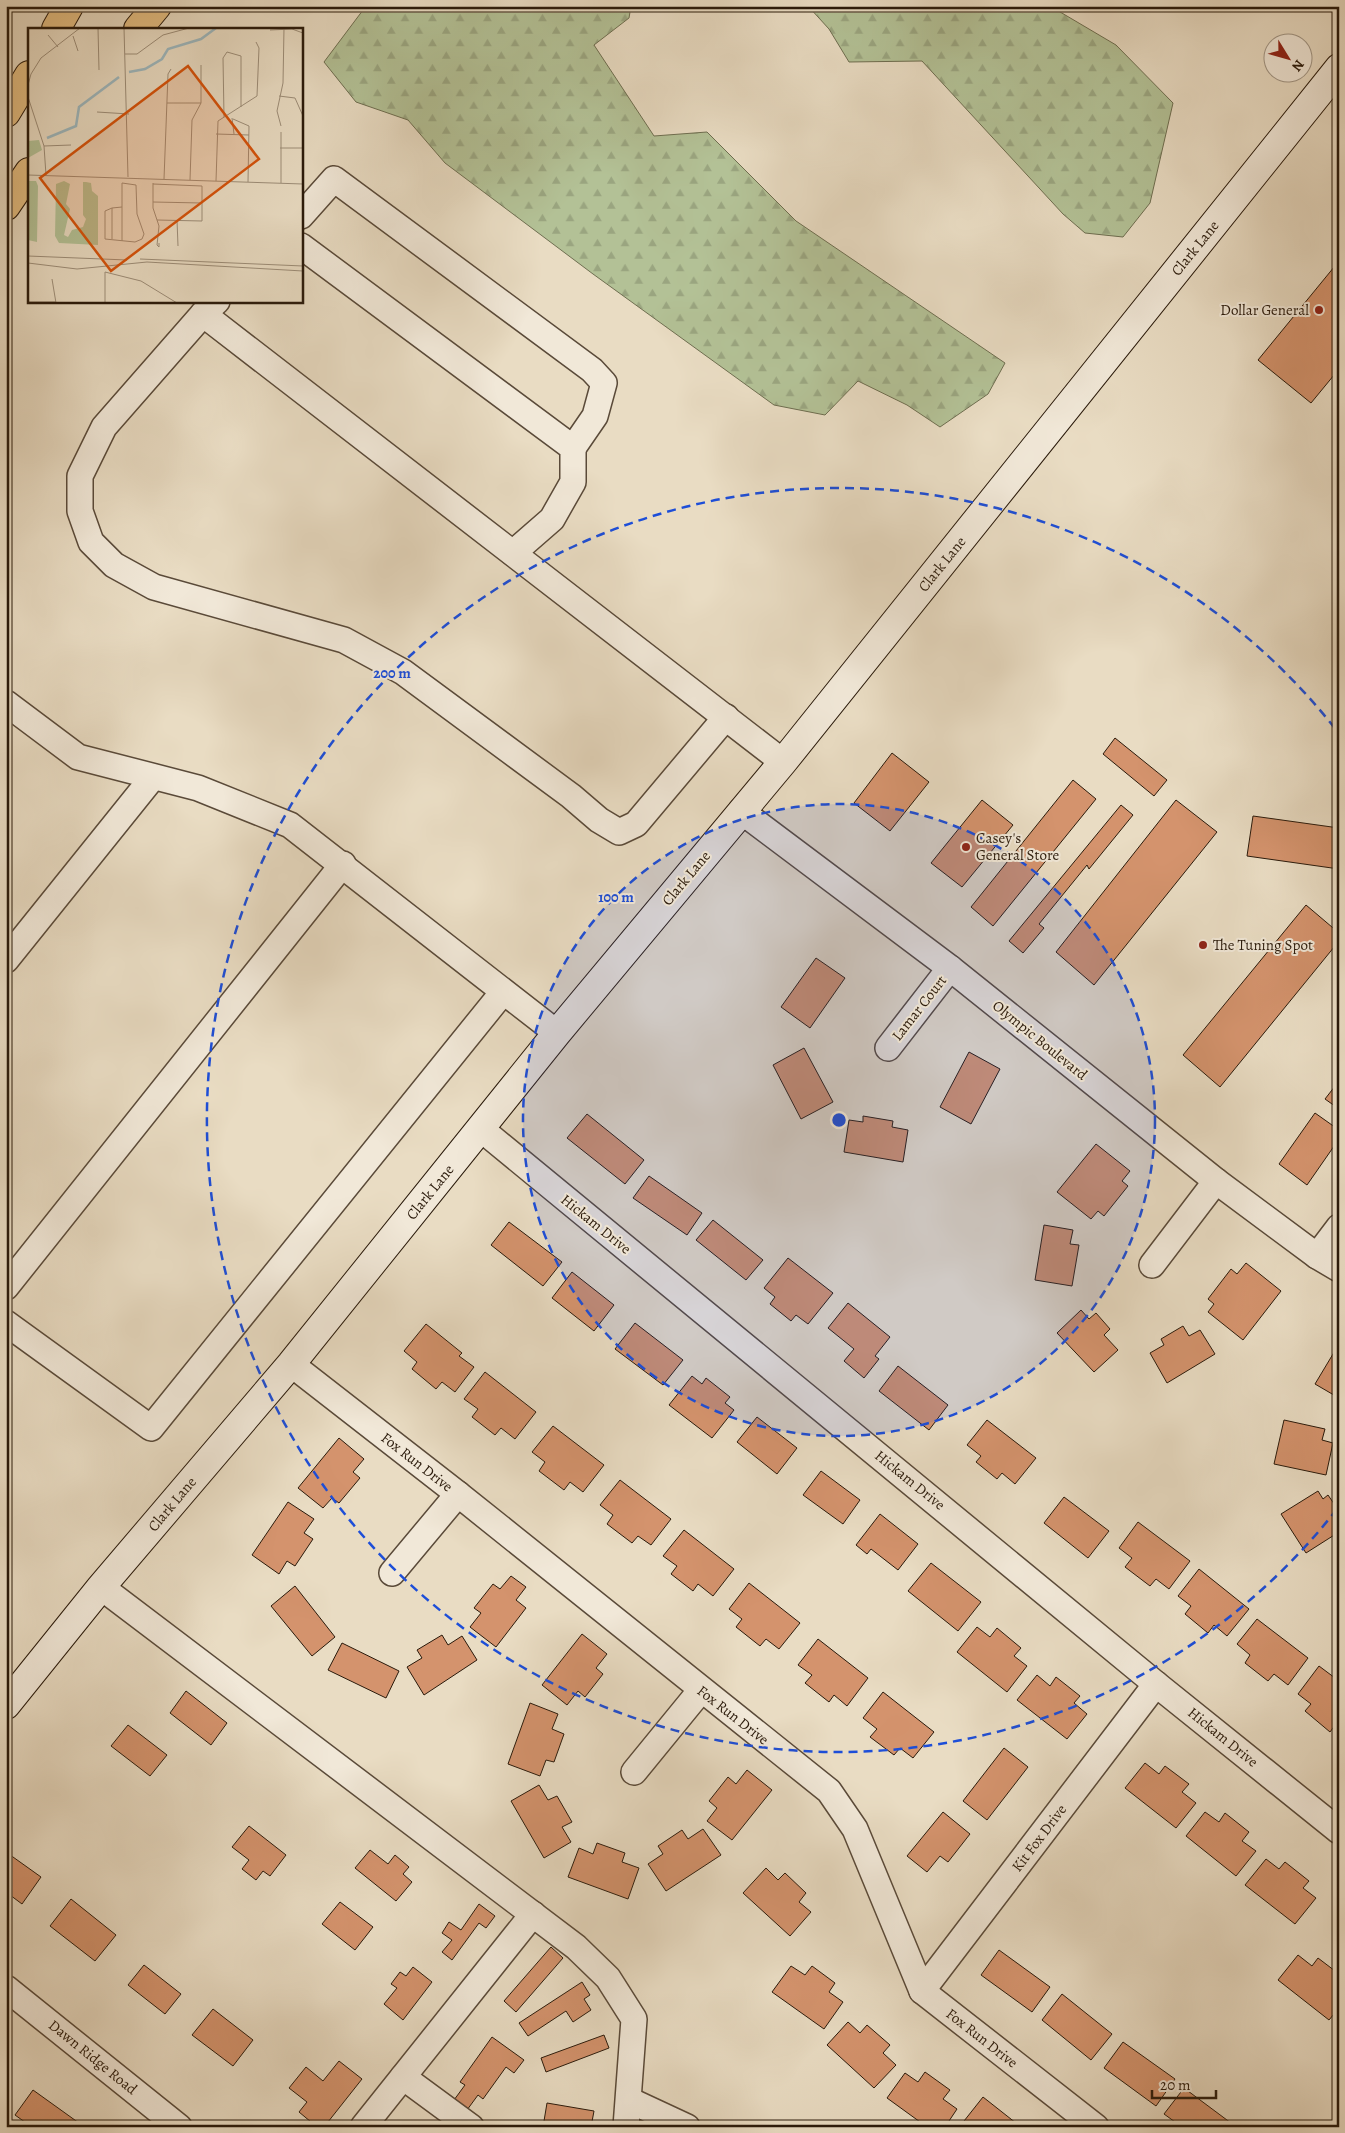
<svg xmlns="http://www.w3.org/2000/svg" width="1345" height="2133" font-family="Alegreya,serif">
<defs>
<pattern id="forest-firs" width="22" height="20" patternUnits="userSpaceOnUse" patternTransform="scale(1.25)"><rect width="22" height="20" fill="#b3c196"/><path d="M5 1l3.5 6h-7zM16 11l3.5 6h-7z" fill="#9aa580"/></pattern>
</defs>
<rect width="100%" height="100%" fill="#e9dcc3"/>
<filter id="stains"><feTurbulence type="fractalNoise" baseFrequency=".004" numOctaves="4"/><feColorMatrix values="0 0 0 0 .2 0 0 0 0 .09 0 0 0 0 .02 0 0 0 .5 -.17"/></filter>
<radialGradient id="worn" r=".72"><stop offset=".6" stop-color="#630" stop-opacity="0"/><stop offset="1" stop-color="#630" stop-opacity=".3"/></radialGradient>
<g fill="url(#forest-firs)" stroke="#6e6e50">
<path d="M366 6H631L629 18 594 45 654 136 707 132 796 221 1005 363 988 394 940 427 907 405 858 381 825 415 774 405 593 274 445 163 408 120 356 102 324 62Z"/>
<path d="M808 6H1050L1116 45 1173 103 1150 203 1123 237 1085 233 1063 214 922 61 849 62 829 29Z"/>
</g>
<g fill="#d4936d" stroke="#2a1a0b">
<path d="M1339 261V369L1311 403 1258 360Z"/>
<path d="M1115 738 1167 780 1154 796 1103 754Z"/>
<path d="M892 753 929 782 890 831 854 803Z"/>
<path d="M1073 780 1096 799 993 926 971 907Z"/>
<path d="M982 800 1013 825 962 887 931 863Z"/>
<path d="M1176 800 1217 832 1094 985 1056 952Z"/>
<path d="M1121 805 1133 815 1089 869 1087 865 1039 924 1044 928 1023 953 1009 941Z"/>
<path d="M1253 816 1339 828V869L1247 856Z"/>
<path d="M1306 905 1339 933V941L1220 1087 1183 1055Z"/>
<path d="M816 958 845 978 810 1028 781 1007Z"/>
<path d="M804 1048 833 1102 801 1119 773 1065Z"/>
<path d="M969 1052 1000 1069 971 1124 940 1107Z"/>
<path d="M1339 1081V1109L1325 1099Z"/>
<path d="M1315 1113 1339 1130V1139L1307 1185 1279 1164Z"/>
<path d="M587 1114 644 1160 625 1184 567 1138Z"/>
<path d="M863 1116 893 1121 892 1127 908 1130 903 1162 844 1152 849 1120 863 1122Z"/>
<path d="M1096 1144 1130 1171 1122 1181 1128 1186 1104 1216 1098 1211 1091 1219 1057 1192Z"/>
<path d="M649 1176 702 1213 687 1235 633 1198Z"/>
<path d="M713 1220 763 1260 746 1280 696 1240Z"/>
<path d="M509 1222 562 1262 543 1286 491 1245Z"/>
<path d="M1044 1225 1073 1230 1070 1244 1079 1245 1072 1286 1035 1280Z"/>
<path d="M788 1258 833 1293 808 1324 796 1315 791 1321 770 1304 775 1297 764 1288Z"/>
<path d="M1246 1263 1281 1291 1243 1340 1208 1312 1214 1304 1208 1299 1231 1269 1237 1274Z"/>
<path d="M572 1272 614 1305 594 1331 552 1298Z"/>
<path d="M848 1303 890 1337 875 1356 879 1359 864 1378 844 1361 854 1349 828 1328Z"/>
<path d="M1081 1310 1089 1319 1096 1313 1110 1329 1104 1335 1118 1350 1094 1372 1057 1333Z"/>
<path d="M635 1323 683 1360 663 1385 615 1349Z"/>
<path d="M426 1324 462 1353 459 1356 474 1367 455 1392 442 1382 436 1389 412 1369 417 1362 404 1351Z"/>
<path d="M1183 1326 1189 1336 1200 1330 1215 1354 1167 1383 1150 1353 1164 1345 1161 1339Z"/>
<path d="M1339 1344V1398L1315 1384Z"/>
<path d="M898 1366 948 1405 929 1430 879 1391Z"/>
<path d="M485 1372 536 1412 515 1439 501 1428 495 1435 472 1417 478 1409 464 1399Z"/>
<path d="M692 1376 702 1384 706 1378 730 1397 725 1403 734 1410 712 1438 669 1405Z"/>
<path d="M757 1417 797 1448 777 1474 737 1442Z"/>
<path d="M987 1420 1036 1458 1015 1484 1002 1473 997 1479 976 1462 981 1456 967 1445Z"/>
<path d="M1284 1420 1325 1429 1322 1440 1333 1443 1326 1475 1274 1464Z"/>
<path d="M553 1426 604 1465 583 1492 570 1482 564 1490 539 1471 545 1462 532 1452Z"/>
<path d="M339 1438 364 1459 353 1472 360 1478 339 1503 332 1498 323 1508 298 1488Z"/>
<path d="M821 1471 860 1500 843 1524 803 1495Z"/>
<path d="M620 1480 671 1519 651 1545 638 1536 632 1543 607 1524 613 1515 600 1505Z"/>
<path d="M1318 1491 1323 1499 1328 1495 1339 1511V1532L1306 1553 1281 1514Z"/>
<path d="M1064 1497 1109 1531 1088 1558 1044 1523Z"/>
<path d="M288 1502 314 1519 304 1533 313 1539 295 1566 287 1561 279 1574 252 1555Z"/>
<path d="M880 1514 918 1544 898 1570 871 1549 867 1554 856 1545Z"/>
<path d="M1138 1522 1190 1561 1169 1589 1156 1579 1150 1586 1125 1567 1132 1558 1119 1548Z"/>
<path d="M684 1530 734 1569 713 1596 698 1584 693 1591 671 1574 677 1566 663 1556Z"/>
<path d="M931 1563 981 1602 958 1631 908 1591Z"/>
<path d="M1199 1569 1249 1609 1227 1636 1214 1625 1208 1633 1185 1614 1191 1606 1178 1596Z"/>
<path d="M511 1576 526 1587 516 1600 526 1608 496 1647 470 1627 481 1613 474 1608 493 1584 500 1589Z"/>
<path d="M749 1583 800 1623 779 1649 766 1639 760 1646 736 1627 742 1619 729 1609Z"/>
<path d="M295 1586 335 1637 312 1656 271 1606Z"/>
<path d="M1257 1619 1308 1658 1288 1685 1274 1674 1268 1681 1245 1663 1250 1655 1237 1644Z"/>
<path d="M977 1627 990 1637 997 1628 1021 1648 1014 1656 1027 1666 1007 1692 957 1652Z"/>
<path d="M582 1634 607 1654 596 1668 603 1674 585 1697 578 1691 567 1705 542 1685Z"/>
<path d="M442 1635 448 1645 462 1636 477 1660 424 1695 407 1667 422 1658 417 1650Z"/>
<path d="M818 1639 868 1678 847 1706 834 1695 829 1702 805 1683 812 1675 798 1665Z"/>
<path d="M342 1643 399 1671 386 1698 328 1670Z"/>
<path d="M1319 1666 1339 1681V1726L1336 1724 1330 1732 1305 1711 1311 1704 1298 1694Z"/>
<path d="M1037 1675 1050 1686 1056 1677 1080 1696 1074 1703 1087 1714 1067 1739 1017 1700Z"/>
<path d="M186 1691 227 1723 211 1745 170 1713Z"/>
<path d="M883 1692 934 1732 913 1758 900 1748 894 1755 870 1737 877 1729 863 1718Z"/>
<path d="M530 1703 558 1714 552 1729 564 1734 554 1762 546 1760 540 1776 508 1764Z"/>
<path d="M128 1725 167 1755 150 1776 111 1746Z"/>
<path d="M1004 1748 1028 1767 987 1820 963 1801Z"/>
<path d="M1145 1763 1159 1774 1165 1766 1189 1784 1182 1792 1196 1803 1176 1828 1125 1788Z"/>
<path d="M747 1770 772 1790 732 1840 707 1821 717 1808 709 1801 728 1777 736 1784Z"/>
<path d="M539 1785 548 1800 557 1796 572 1822 562 1827 571 1842 544 1858 511 1801Z"/>
<path d="M943 1812 970 1834 948 1862 940 1856 927 1872 907 1856Z"/>
<path d="M1205 1812 1219 1822 1225 1813 1249 1832 1242 1841 1256 1851 1236 1876 1186 1836Z"/>
<path d="M249 1826 286 1855 270 1876 263 1871 256 1880 242 1869 249 1860 232 1847Z"/>
<path d="M703 1829 721 1855 666 1891 648 1864 663 1854 658 1846 682 1830 688 1839Z"/>
<path d="M597 1843 625 1853 622 1862 639 1868 628 1899 568 1877 579 1848 593 1854Z"/>
<path d="M370 1850 388 1864 395 1855 409 1867 403 1874 412 1882 396 1901 355 1868Z"/>
<path d="M6 1852 41 1877 22 1904 6 1892Z"/>
<path d="M1266 1859 1279 1869 1285 1862 1309 1881 1303 1888 1316 1898 1295 1924 1245 1885Z"/>
<path d="M766 1868 778 1880 785 1873 806 1893 799 1902 811 1912 790 1936 743 1893Z"/>
<path d="M71 1899 116 1935 95 1961 50 1926Z"/>
<path d="M340 1902 373 1927 355 1950 322 1924Z"/>
<path d="M479 1904 495 1916 486 1928 479 1923 452 1960 442 1952 452 1940 442 1933 449 1922 461 1930Z"/>
<path d="M551 1947 563 1958 516 2012 504 2001Z"/>
<path d="M999 1950 1050 1987 1032 2012 981 1975Z"/>
<path d="M1298 1955 1312 1966 1318 1958 1339 1974V1982L1336 1986 1339 1988V2008L1329 2020 1278 1980Z"/>
<path d="M144 1965 181 1994 165 2014 128 1985Z"/>
<path d="M791 1966 805 1975 812 1966 835 1983 829 1992 843 2002 824 2029 772 1992Z"/>
<path d="M413 1967 432 1982 403 2020 384 2004 397 1988 391 1984 400 1972 406 1976Z"/>
<path d="M582 1982 590 1995 584 1999 591 2010 573 2022 566 2011 528 2036 519 2023Z"/>
<path d="M1062 1994 1112 2034 1091 2060 1042 2020Z"/>
<path d="M213 2009 253 2040 233 2066 192 2035Z"/>
<path d="M848 2022 860 2033 867 2025 890 2045 883 2053 896 2065 874 2088 827 2045Z"/>
<path d="M604 2035 609 2048 546 2072 541 2058Z"/>
<path d="M492 2037 524 2060 514 2073 506 2067 483 2099 478 2095 467 2110 454 2100 465 2085 460 2082Z"/>
<path d="M1123 2042 1175 2079 1156 2106 1104 2068Z"/>
<path d="M339 2061 362 2079 324 2127H317L299 2112 307 2102 289 2088 306 2067 323 2081Z"/>
<path d="M925 2072 950 2090 943 2099 957 2109 945 2127H927L887 2098 905 2073 918 2082Z"/>
<path d="M1184 2088 1235 2126 1234 2127H1182L1164 2114Z"/>
<path d="M33 2090 79 2123 77 2127H28L29 2125 15 2115Z"/>
<path d="M983 2097 1021 2127H971L964 2121Z"/>
<path d="M547 2103 594 2111 591 2127H543Z"/>
</g>
<g fill="none" stroke-linecap="round" stroke-linejoin="round">
<defs>
<g id="minor">
<path d="M301 216 334 179 592 370 604 383 595 416 573 448"/>
<path d="M301 246 573 448V482L552 519 513 553"/>
<path d="M217 301 203 314 104 427 80 476V511L91 542 114 565 154 587 344 640 403 672 571 796 599 820 619 832 636 824 726 717"/>
<path d="M203 314 783 762"/>
<path d="M6 703 78 757 198 788 290 825 557 1033"/>
<path d="M741 811 950 968 1216 1181 1317 1256 1339 1269"/>
<path d="M6 960 153 777"/>
<path d="M888 1048 950 968"/>
<path d="M481 1129 1156 1684 1339 1831"/>
<path d="M1317 1256 1339 1227"/>
<path d="M1152 1265 1216 1181"/>
<path d="M6 1287 343 864"/>
<path d="M6 1323 151 1428 503 992"/>
<path d="M291 1364 458 1494 829 1791 855 1829 922 1991 1096 2127"/>
<path d="M392 1573 458 1494"/>
<path d="M101 1587 576 1947 608 1978 634 2019 626 2127"/>
<path d="M634 1772 701 1690"/>
<path d="M6 1988 179 2127"/>
<path d="M922 1991 1156 1684"/>
<path d="M403 2077 471 2127"/>
<path d="M629 2100 687 2127"/>
<path d="M363 2127 533 1914"/>
</g>
<path id="secondary" d="M6 1705 101 1587 291 1364 557 1033 783 762 1339 68"/>
<g id="motorway">
<path d="M56 29 69 6"/>
<path d="M138 29 157 6"/>
<path d="M6 113 29 75"/>
<path d="M6 206 29 172"/>
</g>
</defs>
<use href="#minor" stroke="#5a4a39" stroke-width="28"/>
<use href="#secondary" stroke="#2a1a0b" stroke-width="30"/>
<use href="#motorway" stroke="#2a1a0b" stroke-width="30"/>
<use href="#minor" stroke="#f1e8d8" stroke-width="25"/>
<use href="#secondary" stroke="#f1e8d8" stroke-width="28"/>
<use href="#motorway" stroke="#e4be82" stroke-width="28"/>
</g>
<circle cx="839" cy="1120" r="316" fill="#1d4ed8" fill-opacity=".12"/>
<g fill="none" stroke="#1d4ed8" stroke-width="2.5" stroke-dasharray="9 6">
<circle cx="839" cy="1120" r="316"/>
<path d="M1337 1509A632 632 0 1 1 1337 731"/>
</g>
<g fill="#8f2418" stroke="#f1e8d8" stroke-width="2">
<circle cx="1319" cy="310" r="5"/>
<circle cx="966" cy="847" r="5"/>
<circle cx="1203" cy="945" r="5"/>
</g>
<g text-anchor="middle" dominant-baseline="central" stroke-width="4" stroke-linejoin="round" paint-order="stroke">
<g font-size="15" fill="#2a1a0b" stroke="#f1e8d8">
<text transform="translate(1195 248) rotate(-51)">Clark Lane</text>
<text transform="translate(942 564) rotate(-51)">Clark Lane</text>
<text transform="translate(686 878) rotate(-50)">Clark Lane</text>
<text transform="translate(919 1008) rotate(-52)">Lamar Court</text>
<text transform="translate(1040 1040) rotate(39)">Olympic Boulevard</text>
<text transform="translate(430 1192) rotate(-51)">Clark Lane</text>
<text transform="translate(596 1224) rotate(39)">Hickam Drive</text>
<text transform="translate(417 1462) rotate(38)">Fox Run Drive</text>
<text transform="translate(910 1480) rotate(39)">Hickam Drive</text>
<text transform="translate(172 1504) rotate(-50)">Clark Lane</text>
<text transform="translate(733 1715) rotate(38)">Fox Run Drive</text>
<text transform="translate(1223 1737) rotate(39)">Hickam Drive</text>
<text transform="translate(1039 1838) rotate(-53)">Kit Fox Drive</text>
<text transform="translate(982 2038) rotate(38)">Fox Run Drive</text>
<text transform="translate(93 2057) rotate(39)">Dawn Ridge Road</text>
</g>
<g font-size="15" fill="#2a1a0b" stroke="#f1e8d8" text-anchor="start">
<text x="1309" y="310" text-anchor="end">Dollar General</text>
<text x="976" y="838">Casey's<tspan x="976" dy="17">General Store</tspan></text>
<text x="1213" y="945">The Tuning Spot</text>
</g>
</g>
<g transform="translate(28 28)">
<rect width="275" height="275" fill="#e9dcc3"/>
<path d="M11 112 14 122 0 130V113ZM0 153H8L10 158 9 214 0 212ZM36 153 42 156 38 176 42 181 36 207 40 209 44 202 55 199 58 191 55 187V154H58L63 155 64 163 70 168V217L31 215 27 208 28 156Z" fill="#b3c196"/>
<path fill="none" stroke="#9db8bf" stroke-width="2.5" d="M101 44 117 41 134 31 140 21 173 11 188 0M19 110 48 98 51 79 91 49"/>
<path fill="none" stroke="#9d8e79" stroke-width="1" d="M70 0 71 42M96 0 100 149M242 2 264 1 275 5M20 7 30 19M45 8 50 23M97 26H109L135 7 161 0M0 57 3 46 13 30 52 0M251 68 267 70 275 88M0 69 16 118 18 147M139 75H173M69 84 101 86M196 89 195 30 199 24 213 28V79M204 90 206 106M205 91 221 98 220 154M253 98 249 83 255 55 256 0M253 104V155M188 106 221 107M16 118 43 117M252 120H275M0 147 275 156M136 151 140 46 143 41M162 152 164 92 173 75V37M188 153 190 93 229 68 231 20 228 14M125 155V180L131 198 129 217 131 219V215M125 156 174 158V193L129 192M125 174 174 175M84 180 77 183V211L107 214 114 211 116 206 109 186 108 157 94 155M149 192 150 218M84 211V180L94 179M94 213V155M0 228 99 232M112 231 275 238M0 235 49 241 119 234 275 243M24 251 28 275M0 274H28M77 275V244L113 253 149 275"/>
<path fill="#d5530c" fill-opacity="0.15" stroke="#d5530c" stroke-width="2.5" d="M160 38 231 131 83 243 12 150Z"/>
<rect width="275" height="275" fill="none" stroke="#2a1a0b" stroke-width="2.5"/>
</g>
<circle cx="839" cy="1120" r="8" fill="#1d4ed8" stroke="#f1e8d8" stroke-width="2.5"/>
<g font-size="15" text-anchor="middle" font-weight="bold" fill="#1d4ed8" stroke="#f1e8d8" stroke-width="4" stroke-linejoin="round" paint-order="stroke">
<text x="392" y="678">200 m</text>
<text x="616" y="902">100 m</text>
</g>
<rect width="1345" height="2133" fill="none" stroke="#e9dcc3" stroke-width="25"/>
<rect x="8" y="8" width="1330" height="2118" fill="none" stroke="#2a1a0b" stroke-width="2.5"/>
<rect x="12" y="12" width="1320" height="2108" fill="none" stroke="#2a1a0b"/>
<g transform="translate(1288 58) rotate(127)"><circle r="24" fill="#f1e8d8" stroke="#a19686"/>
<path d="M0-4L9 19L0 12L-9 19Z" fill="#8f2418"/>
<text y="-8" font-size="14" font-weight="bold" text-anchor="middle" fill="#2a1a0b">N</text>
</g>
<path d="M1152 2090v8h64v-8" fill="none" stroke="#2a1a0b" stroke-width="2.5"/>
<text x="1160" y="2090" font-size="15" fill="#2a1a0b" stroke="#f1e8d8" stroke-width="4" paint-order="stroke">20 m</text>
<rect width="100%" height="100%" filter="url(#stains)"/>
<rect width="100%" height="100%" fill="url(#worn)"/>
</svg>
